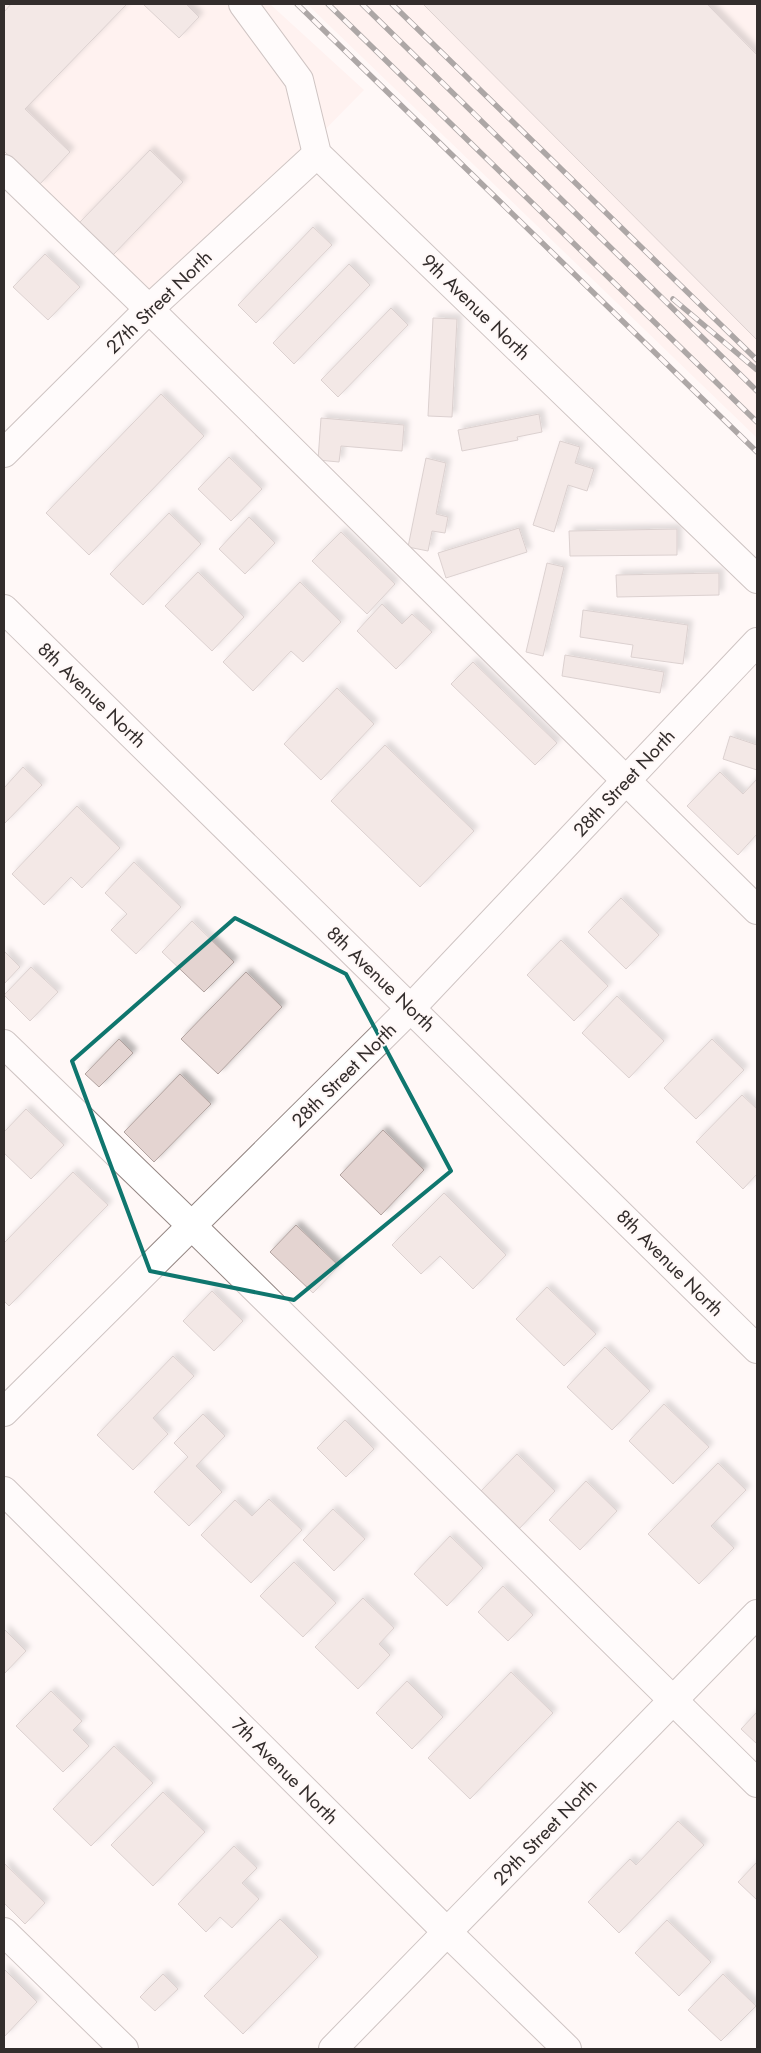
<svg xmlns="http://www.w3.org/2000/svg" width="761" height="2053" font-family="Jost,sans-serif">
<defs>
<filter id="shadow"><feDropShadow dx="4.5" dy="-4.5" stdDeviation="2.5" flood-color="#0004"/></filter>
</defs>
<rect width="100%" height="100%" fill="#fff8f7"/>
<g fill="#ffebe6">
<path d="M4 4H270L364 90 149 309 4 169Z"/>
<path d="M307 4H757V438Z"/>
</g>
<g fill="#e4d4d1" stroke="#b1a29f" filter="url(#shadow)">
<path d="M11 4H127L25 109 70 152 39 185 4 151V12Z"/>
<path d="M143 4H186L199 17 179 38Z"/>
<path d="M423 4H707L757 55V340Z"/>
<path d="M150 150 183 182 113 255 79 223Z"/>
<path d="M313 227 332 245 256 323 238 305Z"/>
<path d="M45 254 80 287 48 320 13 287Z"/>
<path d="M349 264 370 285 294 364 273 343Z"/>
<path d="M391 308 408 325 338 397 321 380Z"/>
<path d="M433 318 457 319 452 417 428 416Z"/>
<path d="M161 394 204 436 89 555 46 513Z"/>
<path d="M539 414 542 432 517 437 518 440 462 451 458 430Z"/>
<path d="M321 418 404 425 402 451 341 446 339 462 318 460Z"/>
<path d="M560 441 580 447 575 463 594 469 587 491 568 485 554 532 533 525Z"/>
<path d="M229 457 262 489 231 521 198 489Z"/>
<path d="M426 458 446 463 436 514 448 517 445 533 432 531 428 551 408 547Z"/>
<path d="M169 513 201 544 143 605 110 574Z"/>
<path d="M249 517 275 543 245 574 219 549Z"/>
<path d="M519 528 527 552 446 578 438 553Z"/>
<path d="M677 529V555L570 556 569 531Z"/>
<path d="M341 532 395 584 367 614 312 561Z"/>
<path d="M547 563 564 567 543 656 526 652Z"/>
<path d="M198 572 244 617 212 651 165 606Z"/>
<path d="M719 573V595L617 597 616 575Z"/>
<path d="M300 582 341 622 303 662 291 651 253 691 223 662Z"/>
<path d="M382 604 402 624 412 614 432 632 396 669 357 631Z"/>
<path d="M583 610 688 625 683 664 631 657 633 645 580 637Z"/>
<path d="M565 655 664 672 660 693 562 676Z"/>
<path d="M473 662 557 743 535 765 451 684Z"/>
<path d="M337 688 374 724 321 780 284 744Z"/>
<path d="M730 736 757 745V770L723 759Z"/>
<path d="M385 745 474 831 420 887 331 801Z"/>
<path d="M23 767 42 785 4 824V788Z"/>
<path d="M720 772 743 794 757 779V834L738 855 687 806Z"/>
<path d="M77 806 120 848 82 888 71 877 44 905 12 874Z"/>
<path d="M134 862 181 907 136 954 111 930 127 914 105 893Z"/>
<path d="M621 898 659 935 626 969 588 932Z"/>
<path d="M192 921 234 962 204 992 162 952Z"/>
<path d="M561 940 608 986 574 1021 527 975Z"/>
<path d="M4 951 20 967 4 984Z"/>
<path d="M31 967 58 992 30 1021 4 995Z"/>
<path d="M246 972 282 1007 218 1074 181 1039Z"/>
<path d="M617 996 664 1041 629 1078 582 1033Z"/>
<path d="M119 1039 133 1053 99 1087 85 1074Z"/>
<path d="M712 1039 744 1070 696 1119 664 1088Z"/>
<path d="M180 1074 211 1104 154 1162 124 1132Z"/>
<path d="M742 1095 757 1109V1174L743 1189 696 1142Z"/>
<path d="M26 1109 64 1145 31 1179 4 1153V1132Z"/>
<path d="M383 1130 424 1170 381 1215 340 1175Z"/>
<path d="M73 1172 108 1205 9 1306 4 1301V1243Z"/>
<path d="M444 1193 506 1255 473 1289 440 1256 421 1274 392 1245Z"/>
<path d="M296 1225 339 1266 313 1293 270 1252Z"/>
<path d="M547 1287 596 1334 564 1366 516 1319Z"/>
<path d="M212 1291 243 1321 214 1351 183 1321Z"/>
<path d="M605 1347 650 1391 612 1430 567 1387Z"/>
<path d="M173 1356 194 1376 153 1418 168 1434 133 1470 97 1435Z"/>
<path d="M664 1404 709 1447 673 1484 629 1441Z"/>
<path d="M203 1414 225 1436 196 1466 222 1492 189 1526 154 1492 188 1457 174 1443Z"/>
<path d="M345 1420 374 1449 346 1477 317 1448Z"/>
<path d="M517 1454 555 1491 518 1530 479 1493Z"/>
<path d="M718 1463 746 1490 711 1526 734 1548 699 1584 648 1534Z"/>
<path d="M586 1481 617 1511 580 1550 549 1520Z"/>
<path d="M269 1499 302 1530 251 1583 201 1535 235 1500 252 1516Z"/>
<path d="M333 1509 365 1539 334 1571 303 1540Z"/>
<path d="M450 1536 483 1568 447 1606 414 1574Z"/>
<path d="M294 1562 336 1603 303 1637 260 1596Z"/>
<path d="M503 1586 533 1615 508 1641 478 1612Z"/>
<path d="M363 1598 394 1628 379 1644 390 1655 358 1689 315 1647Z"/>
<path d="M4 1629 26 1651 4 1674Z"/>
<path d="M511 1672 553 1713 470 1799 428 1758Z"/>
<path d="M407 1681 443 1717 412 1749 376 1713Z"/>
<path d="M51 1691 82 1721 73 1730 89 1746 63 1772 16 1726Z"/>
<path d="M757 1712V1744L741 1729Z"/>
<path d="M114 1746 153 1783 91 1846 53 1809Z"/>
<path d="M163 1792 205 1832 153 1886 111 1845Z"/>
<path d="M678 1821 704 1845 619 1933 588 1902 630 1859 636 1865Z"/>
<path d="M234 1846 257 1868 242 1883 259 1899 232 1928 220 1917 206 1932 178 1904Z"/>
<path d="M757 1862V1900L738 1882Z"/>
<path d="M4 1863 45 1903 25 1924 4 1903Z"/>
<path d="M280 1919 318 1957 243 2034 204 1996Z"/>
<path d="M667 1920 711 1962 679 1996 635 1953Z"/>
<path d="M4 1969 37 2002 4 2037Z"/>
<path d="M163 1974 178 1989 155 2011 140 1997Z"/>
<path d="M723 1974 756 2006 721 2041 688 2010Z"/>
</g>
<g fill="none" stroke-linecap="round" stroke-linejoin="round">
<defs>
<g id="minor">
<path d="M243 4 299 80 317 154 757 579"/>
<path d="M4 169 149 309 757 910"/>
<path d="M4 453 149 309 317 154"/>
<path d="M4 609 757 1349"/>
<path d="M4 1044 192 1226 757 1783"/>
<path d="M4 1412 411 1008 757 642"/>
<path d="M4 1491 447 1932 567 2049"/>
<path d="M4 1932 124 2049"/>
<path d="M333 2049 757 1614"/>
</g>
</defs>
<use href="#minor" stroke="#948683" stroke-width="30"/>
<use href="#minor" stroke="#fff" stroke-width="28"/>
<defs>
<g id="rail">
<path d="M297 4 757 452"/>
<path d="M328 4 757 422"/>
<path d="M362 4 757 391"/>
<path d="M392 4 757 360"/>
<path d="M673 299 757 370"/>
</g>
</defs>
<use href="#rail" stroke="#4b4544" stroke-width="5.5"/>
<use href="#rail" stroke="#fff8f7" stroke-width="4" stroke-dasharray="11" stroke-linecap="butt"/>
</g>
<path d="M0 0H761V2053H0ZM235 918 346 974 451 1171 294 1300 150 1271 72 1061Z" fill="#fff8f7" fill-opacity=".55" fill-rule="evenodd"/>
<path fill="none" stroke="#0f766e" stroke-width="4" stroke-linejoin="round" d="M235 918 346 974 451 1171 294 1300 150 1271 72 1061Z"/>
<g text-anchor="middle" dominant-baseline="central" stroke-width="4" stroke-linejoin="round" paint-order="stroke">
<g font-size="19" fill="#332d2c" stroke="#fff8f7">
<text transform="translate(159 302) rotate(-44)">27th Street North</text>
<text transform="translate(476 307) rotate(44)">9th Avenue North</text>
<text transform="translate(92 695) rotate(44)">8th Avenue North</text>
<text transform="translate(624 783) rotate(-47)">28th Street North</text>
<text transform="translate(381 979) rotate(44)">8th Avenue North</text>
<text transform="translate(344 1075) rotate(-45)">28th Street North</text>
<text transform="translate(670 1263) rotate(45)">8th Avenue North</text>
<text transform="translate(285 1771) rotate(45)">7th Avenue North</text>
<text transform="translate(545 1832) rotate(-46)">29th Street North</text>
</g>
</g>
<rect width="761" height="2053" fill="none" stroke="#332d2c" stroke-width="10"/>
</svg>
